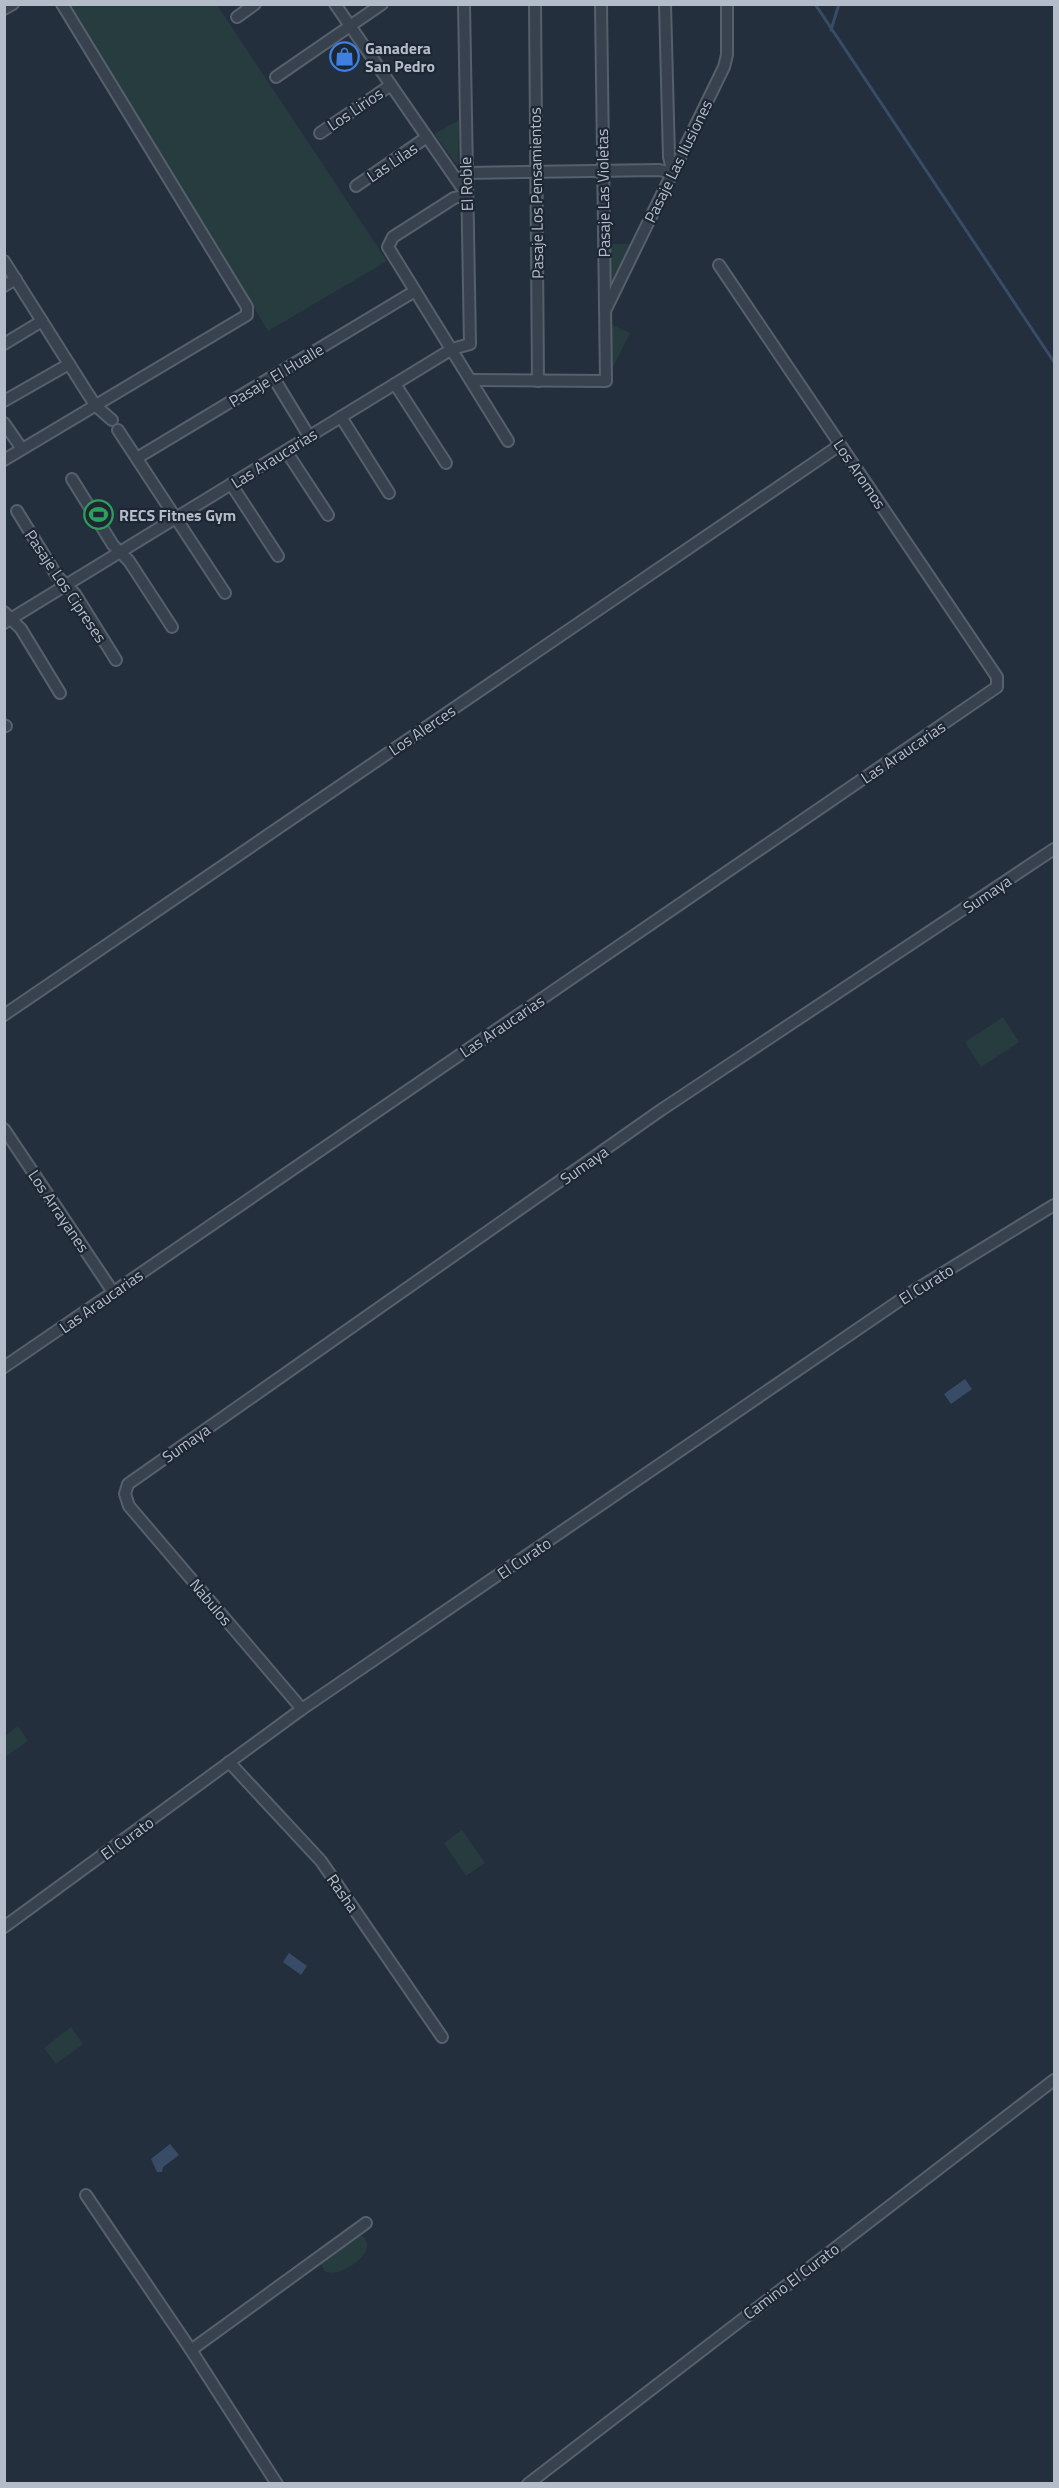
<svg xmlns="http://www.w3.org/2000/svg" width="1059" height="2488" font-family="'Titillium Web',sans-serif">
<rect width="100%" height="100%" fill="#242f3e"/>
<g fill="#263c3f">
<path d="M71 5H217L387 261 268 331Z"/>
<path d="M459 120 458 166 434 134Z"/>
<path d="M609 244H631L609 290Z"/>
<path d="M609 323 630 333 612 369Z"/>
<path d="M1003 1017 1019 1042 981 1067 965 1042Z"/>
<path d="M18 1726 28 1741 5 1757V1736Z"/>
<path d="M462 1830 485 1863 466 1876 444 1843Z"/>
<path d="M71 2027 83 2044 56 2064 44 2048Z"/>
<path d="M361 2234C364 2238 368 2241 367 2247 367 2258 337 2279 325 2271 325 2271 320 2264 320 2263Z"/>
</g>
<g fill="#394c67">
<path d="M965 1379 972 1389 951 1404 944 1394Z"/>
<path d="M289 1953 307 1966 301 1975 283 1962Z"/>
<path d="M170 2144 179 2155 163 2167 162 2172H157L151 2159Z"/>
</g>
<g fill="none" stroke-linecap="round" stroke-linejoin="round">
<g stroke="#394c67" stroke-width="3">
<path d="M815 4 1054 362"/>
<path d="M831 30 839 4"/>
</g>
<defs>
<g id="minor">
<path d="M335 4 467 195 454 198 393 237 388 247 508 441"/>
<path d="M535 4 538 381"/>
<path d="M665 4 669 157 673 173"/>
<path d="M4 9 13 4"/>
<path d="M237 17 255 4"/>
<path d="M276 77 382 4"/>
<path d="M320 133 391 85"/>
<path d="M466 173 659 170 673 173"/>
<path d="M356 186 427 137"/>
<path d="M4 261 88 394 96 406 112 420"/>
<path d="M4 286 16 279"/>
<path d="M606 309 724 67 727 55V4"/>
<path d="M4 344 42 321"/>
<path d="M273 377 309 436"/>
<path d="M471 380 606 381 601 4"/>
<path d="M395 384 446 463"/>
<path d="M4 401 69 364"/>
<path d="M341 417 389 493"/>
<path d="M4 423 22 449"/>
<path d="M118 430 225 593"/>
<path d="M286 451 328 515"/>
<path d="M137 458 415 291"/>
<path d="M4 460 247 315V307L62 4"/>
<path d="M72 479 113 545 129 561 172 627"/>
<path d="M231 484 278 556"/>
<path d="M17 511 57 576 75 594 116 660"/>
<path d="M4 612 21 629 60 693"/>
<path d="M4 623 452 349 470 344 464 4"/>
<path d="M4 725 6 726"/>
<path d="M4 1015 840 445"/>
<path d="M4 1129 113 1292"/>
<path d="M4 1367 997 687V677L719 265"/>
<path d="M302 1709 129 1506 125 1494 128 1484 661 1110 1054 849"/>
<path d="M229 1762 321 1861 442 2037"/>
<path d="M4 1927 302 1709 912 1292 1054 1205"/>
<path d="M86 2195 191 2350 277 2484"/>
<path d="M191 2350 366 2223"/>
<path d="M528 2484 1054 2080"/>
</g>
</defs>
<use href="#minor" stroke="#565f6c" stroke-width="14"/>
<use href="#minor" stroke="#38414e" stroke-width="10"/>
</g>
<defs>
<symbol id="shop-ring" viewBox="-11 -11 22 22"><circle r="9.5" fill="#1d2633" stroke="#3f7fe0" stroke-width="1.5"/><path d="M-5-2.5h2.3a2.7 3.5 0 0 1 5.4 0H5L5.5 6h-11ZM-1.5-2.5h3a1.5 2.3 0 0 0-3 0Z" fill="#3f7fe0"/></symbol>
<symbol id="stadium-ring" viewBox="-11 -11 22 22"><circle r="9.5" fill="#1d2633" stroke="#2e9e5b" stroke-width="1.5"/><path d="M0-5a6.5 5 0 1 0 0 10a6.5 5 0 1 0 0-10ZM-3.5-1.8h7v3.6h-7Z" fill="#2e9e5b"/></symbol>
</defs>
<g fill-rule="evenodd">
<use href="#shop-ring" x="328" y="40" width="33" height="33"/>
<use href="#stadium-ring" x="82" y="498" width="33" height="33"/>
</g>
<g text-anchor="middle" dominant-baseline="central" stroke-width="4.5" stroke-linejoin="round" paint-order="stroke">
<g font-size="16" font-weight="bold" fill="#b4bcc9" stroke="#1d2633" text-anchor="start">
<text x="365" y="48">Ganadera<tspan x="365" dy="18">San Pedro</tspan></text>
<text x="119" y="515">RECS Fitnes Gym</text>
</g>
<g font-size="16" fill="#b4bcc9" stroke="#1d2633">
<text transform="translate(355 109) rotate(-34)">Los Lirios</text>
<text transform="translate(678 161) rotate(-64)">Pasaje Las Ilusiones</text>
<text transform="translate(392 162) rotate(-34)">Las Lilas</text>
<text transform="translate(466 184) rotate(-92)">El Roble</text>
<text transform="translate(536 193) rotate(-91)">Pasaje Los Pensamientos</text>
<text transform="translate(603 193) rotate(-91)">Pasaje Las Violetas</text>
<text transform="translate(276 375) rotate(-31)">Pasaje El Hualle</text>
<text transform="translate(274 458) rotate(-32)">Las Araucarias</text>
<text transform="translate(860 474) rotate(56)">Los Aromos</text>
<text transform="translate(66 586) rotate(56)">Pasaje Los Cipreses</text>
<text transform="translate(422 730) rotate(-34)">Los Alerces</text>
<text transform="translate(903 752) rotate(-34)">Las Araucarias</text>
<text transform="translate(987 894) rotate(-34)">Sumaya</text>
<text transform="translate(502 1026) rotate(-34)">Las Araucarias</text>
<text transform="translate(584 1165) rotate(-35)">Sumaya</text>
<text transform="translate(59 1211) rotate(56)">Los Arrayanes</text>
<text transform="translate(926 1284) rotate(-32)">El Curato</text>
<text transform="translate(101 1301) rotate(-35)">Las Araucarias</text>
<text transform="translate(186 1443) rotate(-35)">Sumaya</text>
<text transform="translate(524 1558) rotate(-34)">El Curato</text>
<text transform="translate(211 1602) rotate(50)">Nabulos</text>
<text transform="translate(127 1838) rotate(-36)">El Curato</text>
<text transform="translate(343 1893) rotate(55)">Rasha</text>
<text transform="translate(791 2281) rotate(-37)">Camino El Curato</text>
</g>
</g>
<rect width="1059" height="2488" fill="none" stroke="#b4bcc9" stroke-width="12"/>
</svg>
